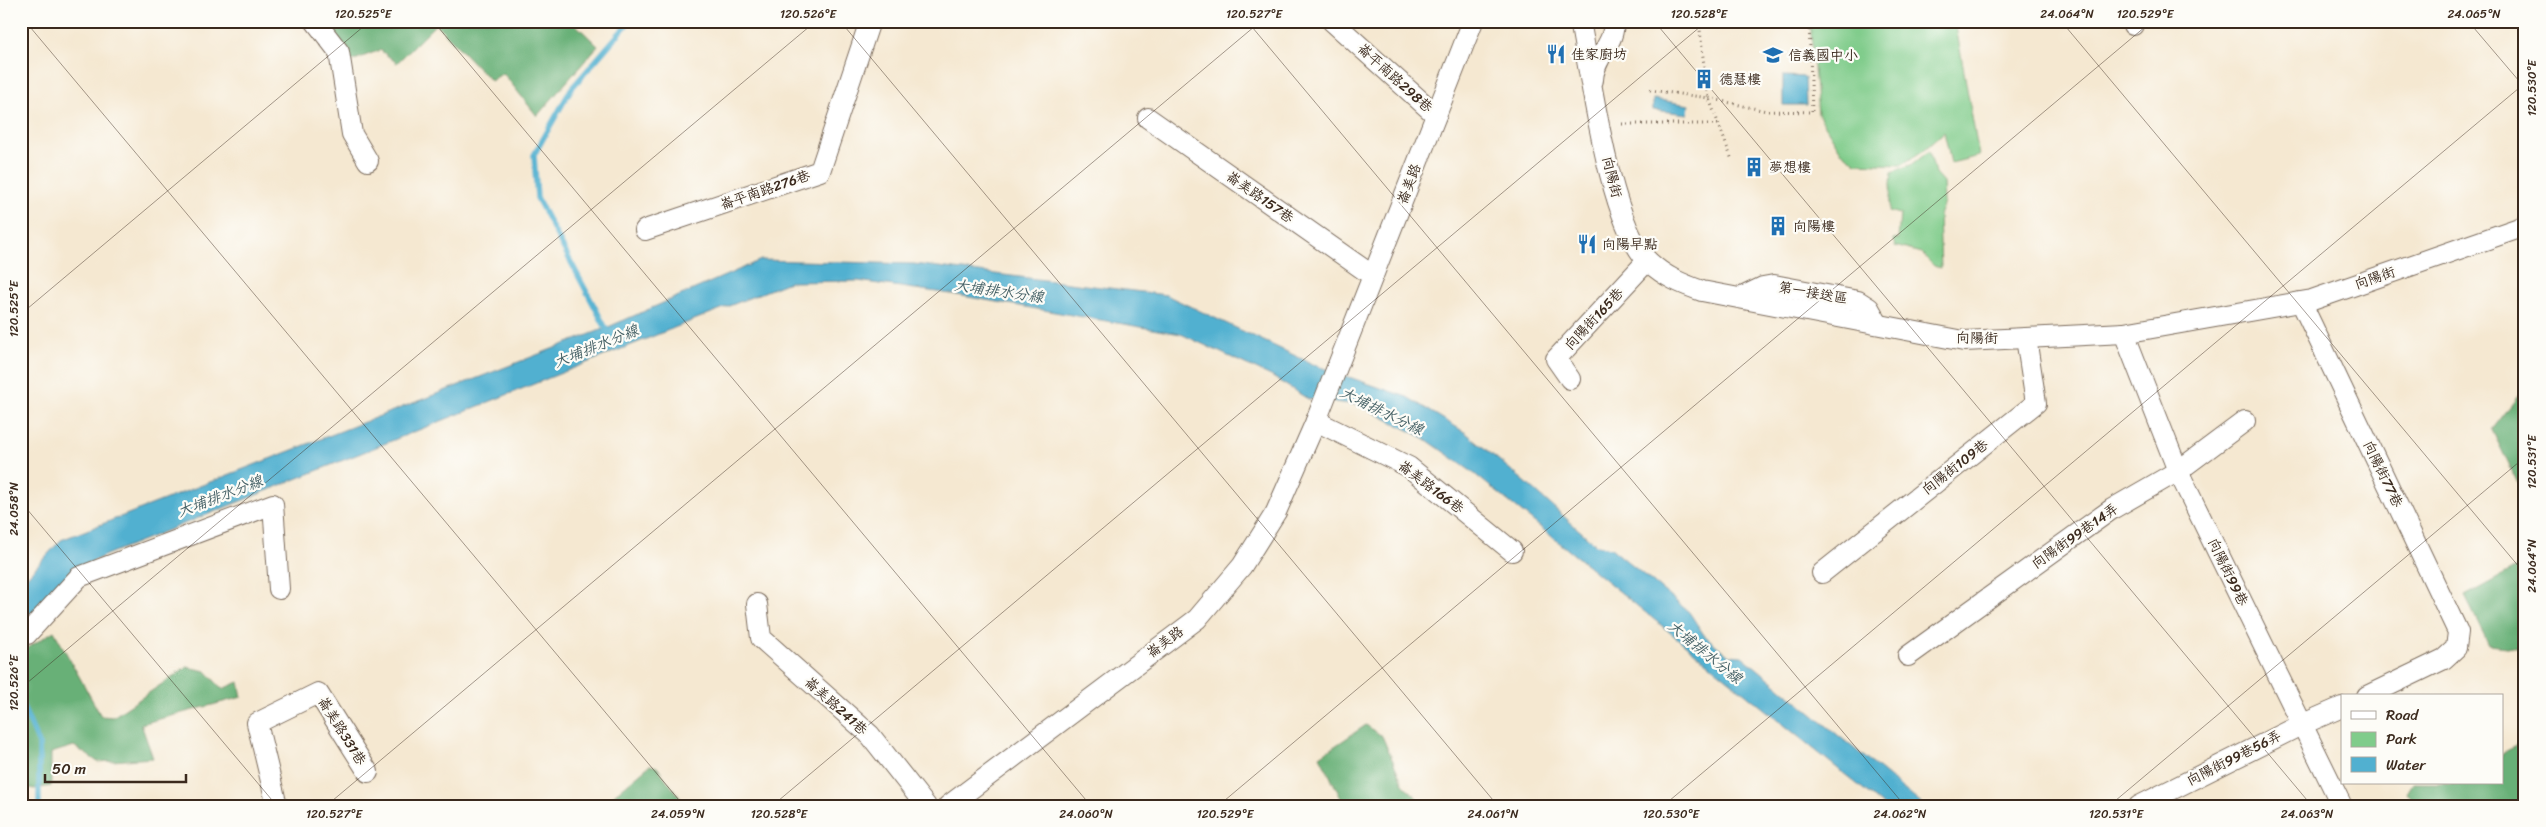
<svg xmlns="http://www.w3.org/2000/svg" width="2546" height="827" font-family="Sriracha,'LXGW WenKai TC',sans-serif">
<rect width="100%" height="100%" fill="#fdfcf7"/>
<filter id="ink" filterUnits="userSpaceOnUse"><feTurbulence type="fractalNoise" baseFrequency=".02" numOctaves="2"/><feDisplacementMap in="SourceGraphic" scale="10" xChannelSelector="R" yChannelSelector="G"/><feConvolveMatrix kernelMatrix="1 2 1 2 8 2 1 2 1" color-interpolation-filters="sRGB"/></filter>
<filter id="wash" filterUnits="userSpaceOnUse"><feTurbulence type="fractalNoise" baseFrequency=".0096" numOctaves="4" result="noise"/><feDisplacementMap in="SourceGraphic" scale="20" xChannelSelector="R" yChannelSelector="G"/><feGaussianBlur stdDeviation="1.12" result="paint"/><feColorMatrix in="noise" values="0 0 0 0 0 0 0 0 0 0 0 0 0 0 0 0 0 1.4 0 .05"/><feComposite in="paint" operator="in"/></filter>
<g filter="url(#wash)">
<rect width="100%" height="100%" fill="#f5e8d1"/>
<g fill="#80cc8b" stroke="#5e7b54">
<path d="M1810 21H1955L1979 156 1951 163 1944 132 1924 150 1901 165 1856 163 1840 150 1818 114Z"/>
<path d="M1929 151 1935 173 1943 182 1944 203 1939 215 1941 268 1934 266 1921 253 1895 246 1893 240 1898 239 1900 214 1889 211 1892 172 1913 164Z"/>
</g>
<g fill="#68b077" stroke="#526d4a">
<path d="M318 21H572L598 46 537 116 503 73 491 81 436 24 397 63 380 50 344 64Z"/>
<path d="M2525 387V498L2492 430Z"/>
<path d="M2525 563V649L2489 645 2465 596Z"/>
<path d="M54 631 101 716 113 717 187 667 206 671 222 689 239 682 242 697 141 724 153 758 98 762 74 746 51 753V786L34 789 21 786V652Z"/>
<path d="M1366 725 1382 736 1403 784 1425 806H1345L1320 756Z"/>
<path d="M2525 742V806H2417L2407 793 2413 783H2502V753Z"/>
<path d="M650 765 657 767 686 806H601Z"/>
</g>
<g fill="#51b0d0" stroke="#466d77">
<path d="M1783 76 1805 77 1806 105H1783Z"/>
<path d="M1653 99 1689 105 1688 114 1653 110Z"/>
<path d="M761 260 914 264 1166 295 1317 366 1407 397 1466 433 1524 481 1596 545 1611 548 1689 612 1704 635 1728 655 1742 656 1924 806H1884L1471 471 1424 438 1359 405 1308 399 1271 376 1181 334 951 294 858 281 789 282 106 555 73 571 36 613 21 623V583L61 540 606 328Z"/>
</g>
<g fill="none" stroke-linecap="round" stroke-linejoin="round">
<g stroke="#51b0d0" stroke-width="5.5">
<path d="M609 334 537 198 534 155 571 89 630 21"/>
<path d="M21 702 39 744V806"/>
</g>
</g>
</g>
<g filter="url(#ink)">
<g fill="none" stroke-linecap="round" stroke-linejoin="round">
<defs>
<g id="minor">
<path d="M315 21 339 52 352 134 368 161"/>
<path d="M1332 21 1436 115"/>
<path d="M1580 21C1591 77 1610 227 1649 262 1665 277 1682 284 1702 291L1964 341 2124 333 2312 300 2525 226"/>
<path d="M2132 21 2133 25"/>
<path d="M1593 80C1593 58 1617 42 1613 21"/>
<path d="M1148 118 1373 276"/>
<path d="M645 230 820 171 870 21"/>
<path d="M1740 298 1763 287 1774 285 1858 301 1869 308 1878 324"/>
<path d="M2301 302 2458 632 2456 648 2444 659 2367 696"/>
<path d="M2124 333 2178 471 2342 806"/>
<path d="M1570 379 1556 359 1647 261"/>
<path d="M1316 421 1409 467 1512 551"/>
<path d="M1822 573 2036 403 2026 338"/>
<path d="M757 604 761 638 870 735 926 806"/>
<path d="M21 634H27L79 577 273 504 279 589"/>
<path d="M1908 656 2112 509 2178 471 2245 421"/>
<path d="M277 806 257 723 318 693 368 772"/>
<path d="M948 806 1197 619 1242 566 1276 512 1316 421 1473 21"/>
<path d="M2139 806 2303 724 2342 707"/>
</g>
</defs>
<use href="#minor" stroke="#7c6c5d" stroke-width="22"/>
<g stroke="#7c6c5d" stroke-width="3" stroke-dasharray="1 4" stroke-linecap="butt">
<path d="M1699 21 1707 93 1732 160"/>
<path d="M1650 90 1709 98 1766 111 1812 112 1809 21"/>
<path d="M1622 124H1718"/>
</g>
<use href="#minor" stroke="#fff" stroke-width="20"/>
</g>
</g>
<path fill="none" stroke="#3b2a1e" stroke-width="1" stroke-opacity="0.45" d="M25 21 684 806M433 21 1091 806M840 21 1498 806M1247 21 1905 806M1654 21 2312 806M2061 21 2525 574M2468 21 2525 88M21 314 370 21M21 502 277 806M21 688 816 21M326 806 1261 21M772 806 1707 21M1218 806 2152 21M1663 806 2525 83M2109 806 2525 457"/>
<defs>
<symbol id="restaurant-bare" viewBox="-9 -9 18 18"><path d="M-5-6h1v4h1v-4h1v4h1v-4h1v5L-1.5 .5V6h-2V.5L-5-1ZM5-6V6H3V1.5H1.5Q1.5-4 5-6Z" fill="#1f6fb2" stroke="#fdfcf7" stroke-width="2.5" paint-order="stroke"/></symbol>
<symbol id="school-bare" viewBox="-9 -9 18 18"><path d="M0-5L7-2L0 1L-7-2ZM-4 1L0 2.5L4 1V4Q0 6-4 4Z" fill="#1f6fb2" stroke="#fdfcf7" stroke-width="2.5" paint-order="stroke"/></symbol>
<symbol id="building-bare" viewBox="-9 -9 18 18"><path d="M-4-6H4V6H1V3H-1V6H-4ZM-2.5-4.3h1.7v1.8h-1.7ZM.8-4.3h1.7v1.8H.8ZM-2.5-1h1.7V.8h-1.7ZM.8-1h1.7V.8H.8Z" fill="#1f6fb2" stroke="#fdfcf7" stroke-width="2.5" paint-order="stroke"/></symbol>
</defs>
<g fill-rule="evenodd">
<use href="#restaurant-bare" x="1542" y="40" width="28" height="28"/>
<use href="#school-bare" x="1759" y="41" width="28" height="28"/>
<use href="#building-bare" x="1690" y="65" width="28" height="28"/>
<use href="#building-bare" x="1740" y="153" width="28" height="28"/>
<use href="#building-bare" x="1764" y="212" width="28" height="28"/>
<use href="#restaurant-bare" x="1573" y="230" width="28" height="28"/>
</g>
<g text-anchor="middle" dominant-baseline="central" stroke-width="4.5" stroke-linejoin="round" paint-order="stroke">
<g font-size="14" fill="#3b2a1e" stroke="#fdfcf7" text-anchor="start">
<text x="1571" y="54">佳家廚坊</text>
<text x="1788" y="55">信義國中小</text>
<text x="1719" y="79">德慧樓</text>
<text x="1769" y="167">夢想樓</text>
<text x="1793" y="226">向陽樓</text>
<text x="1602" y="244">向陽早點</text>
</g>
<g font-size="14" fill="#3b2a1e" stroke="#fdfcf7">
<text transform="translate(1395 78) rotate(42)">崙平南路298巷</text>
<text transform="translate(1612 177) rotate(76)">向陽街</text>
<text transform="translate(1409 184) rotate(-69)">崙美路</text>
<text transform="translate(765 190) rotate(-19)">崙平南路276巷</text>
<text transform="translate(1260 197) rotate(35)">崙美路157巷</text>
<text transform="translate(2375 278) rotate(-19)">向陽街</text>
<text transform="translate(1813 293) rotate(10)">第一接送區</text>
<text transform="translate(1594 319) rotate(-47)">向陽街165巷</text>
<text transform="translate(1977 338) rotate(1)">向陽街</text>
<text transform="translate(1955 467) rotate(-38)">向陽街109巷</text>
<text transform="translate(2383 474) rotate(64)">向陽街77巷</text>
<text transform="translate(1431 487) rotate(37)">崙美路166巷</text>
<text transform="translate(2075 536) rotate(-35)">向陽街99巷14弄</text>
<text transform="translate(2228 572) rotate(64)">向陽街99巷</text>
<text transform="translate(1165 642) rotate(-37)">崙美路</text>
<text transform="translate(836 706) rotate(42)">崙美路241巷</text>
<text transform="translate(342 731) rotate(58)">崙美路331巷</text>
<text transform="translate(2234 758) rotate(-27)">向陽街99巷56弄</text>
</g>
<g font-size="15" font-style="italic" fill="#446065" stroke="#fdfcf7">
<text transform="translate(999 291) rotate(8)">大埔排水分線</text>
<text transform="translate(596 346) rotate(-22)">大埔排水分線</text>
<text transform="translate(1382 411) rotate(26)">大埔排水分線</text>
<text transform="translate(220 496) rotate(-21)">大埔排水分線</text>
<text transform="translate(1705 652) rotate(39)">大埔排水分線</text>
</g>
</g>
<rect width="2546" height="827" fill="none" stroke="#fdfcf7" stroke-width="55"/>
<rect x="2341" y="694" width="162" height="90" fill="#fdfcf7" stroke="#afa8a0"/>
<rect x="2351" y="711" width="25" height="8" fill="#ffffff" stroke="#afa8a0"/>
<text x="2386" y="720" font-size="15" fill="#3b2a1e">Road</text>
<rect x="2351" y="732" width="25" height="15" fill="#80cc8b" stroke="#afa8a0"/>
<text x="2386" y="744" font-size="15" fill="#3b2a1e">Park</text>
<rect x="2351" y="757" width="25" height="15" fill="#51b0d0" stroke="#afa8a0"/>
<text x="2386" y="770" font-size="15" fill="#3b2a1e">Water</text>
<path d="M45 774v8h141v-8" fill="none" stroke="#3b2a1e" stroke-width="2.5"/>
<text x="52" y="774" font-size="15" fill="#3b2a1e" stroke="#fdfcf7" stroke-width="4" paint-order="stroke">50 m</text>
<rect x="28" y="28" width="2490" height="772" fill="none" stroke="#3b2a1e" stroke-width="2"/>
<g font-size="12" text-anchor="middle" fill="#3b2a1e">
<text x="363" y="18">120.525°E</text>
<text x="808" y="18">120.526°E</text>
<text x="1254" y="18">120.527°E</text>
<text x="1699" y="18">120.528°E</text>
<text x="2067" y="18">24.064°N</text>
<text x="2145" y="18">120.529°E</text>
<text x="2474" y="18">24.065°N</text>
<text transform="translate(2532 88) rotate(-90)" y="4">120.530°E</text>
<text transform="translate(14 309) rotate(-90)" y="4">120.525°E</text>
<text transform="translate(2532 462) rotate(-90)" y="4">120.531°E</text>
<text transform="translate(14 509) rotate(-90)" y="4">24.058°N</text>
<text transform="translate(2532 566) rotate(-90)" y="4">24.064°N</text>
<text transform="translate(14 683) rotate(-90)" y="4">120.526°E</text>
<text x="334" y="818">120.527°E</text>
<text x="678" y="818">24.059°N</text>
<text x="779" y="818">120.528°E</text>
<text x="1086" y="818">24.060°N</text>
<text x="1225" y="818">120.529°E</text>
<text x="1493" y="818">24.061°N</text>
<text x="1671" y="818">120.530°E</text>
<text x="1900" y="818">24.062°N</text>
<text x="2116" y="818">120.531°E</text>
<text x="2307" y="818">24.063°N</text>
</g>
</svg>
